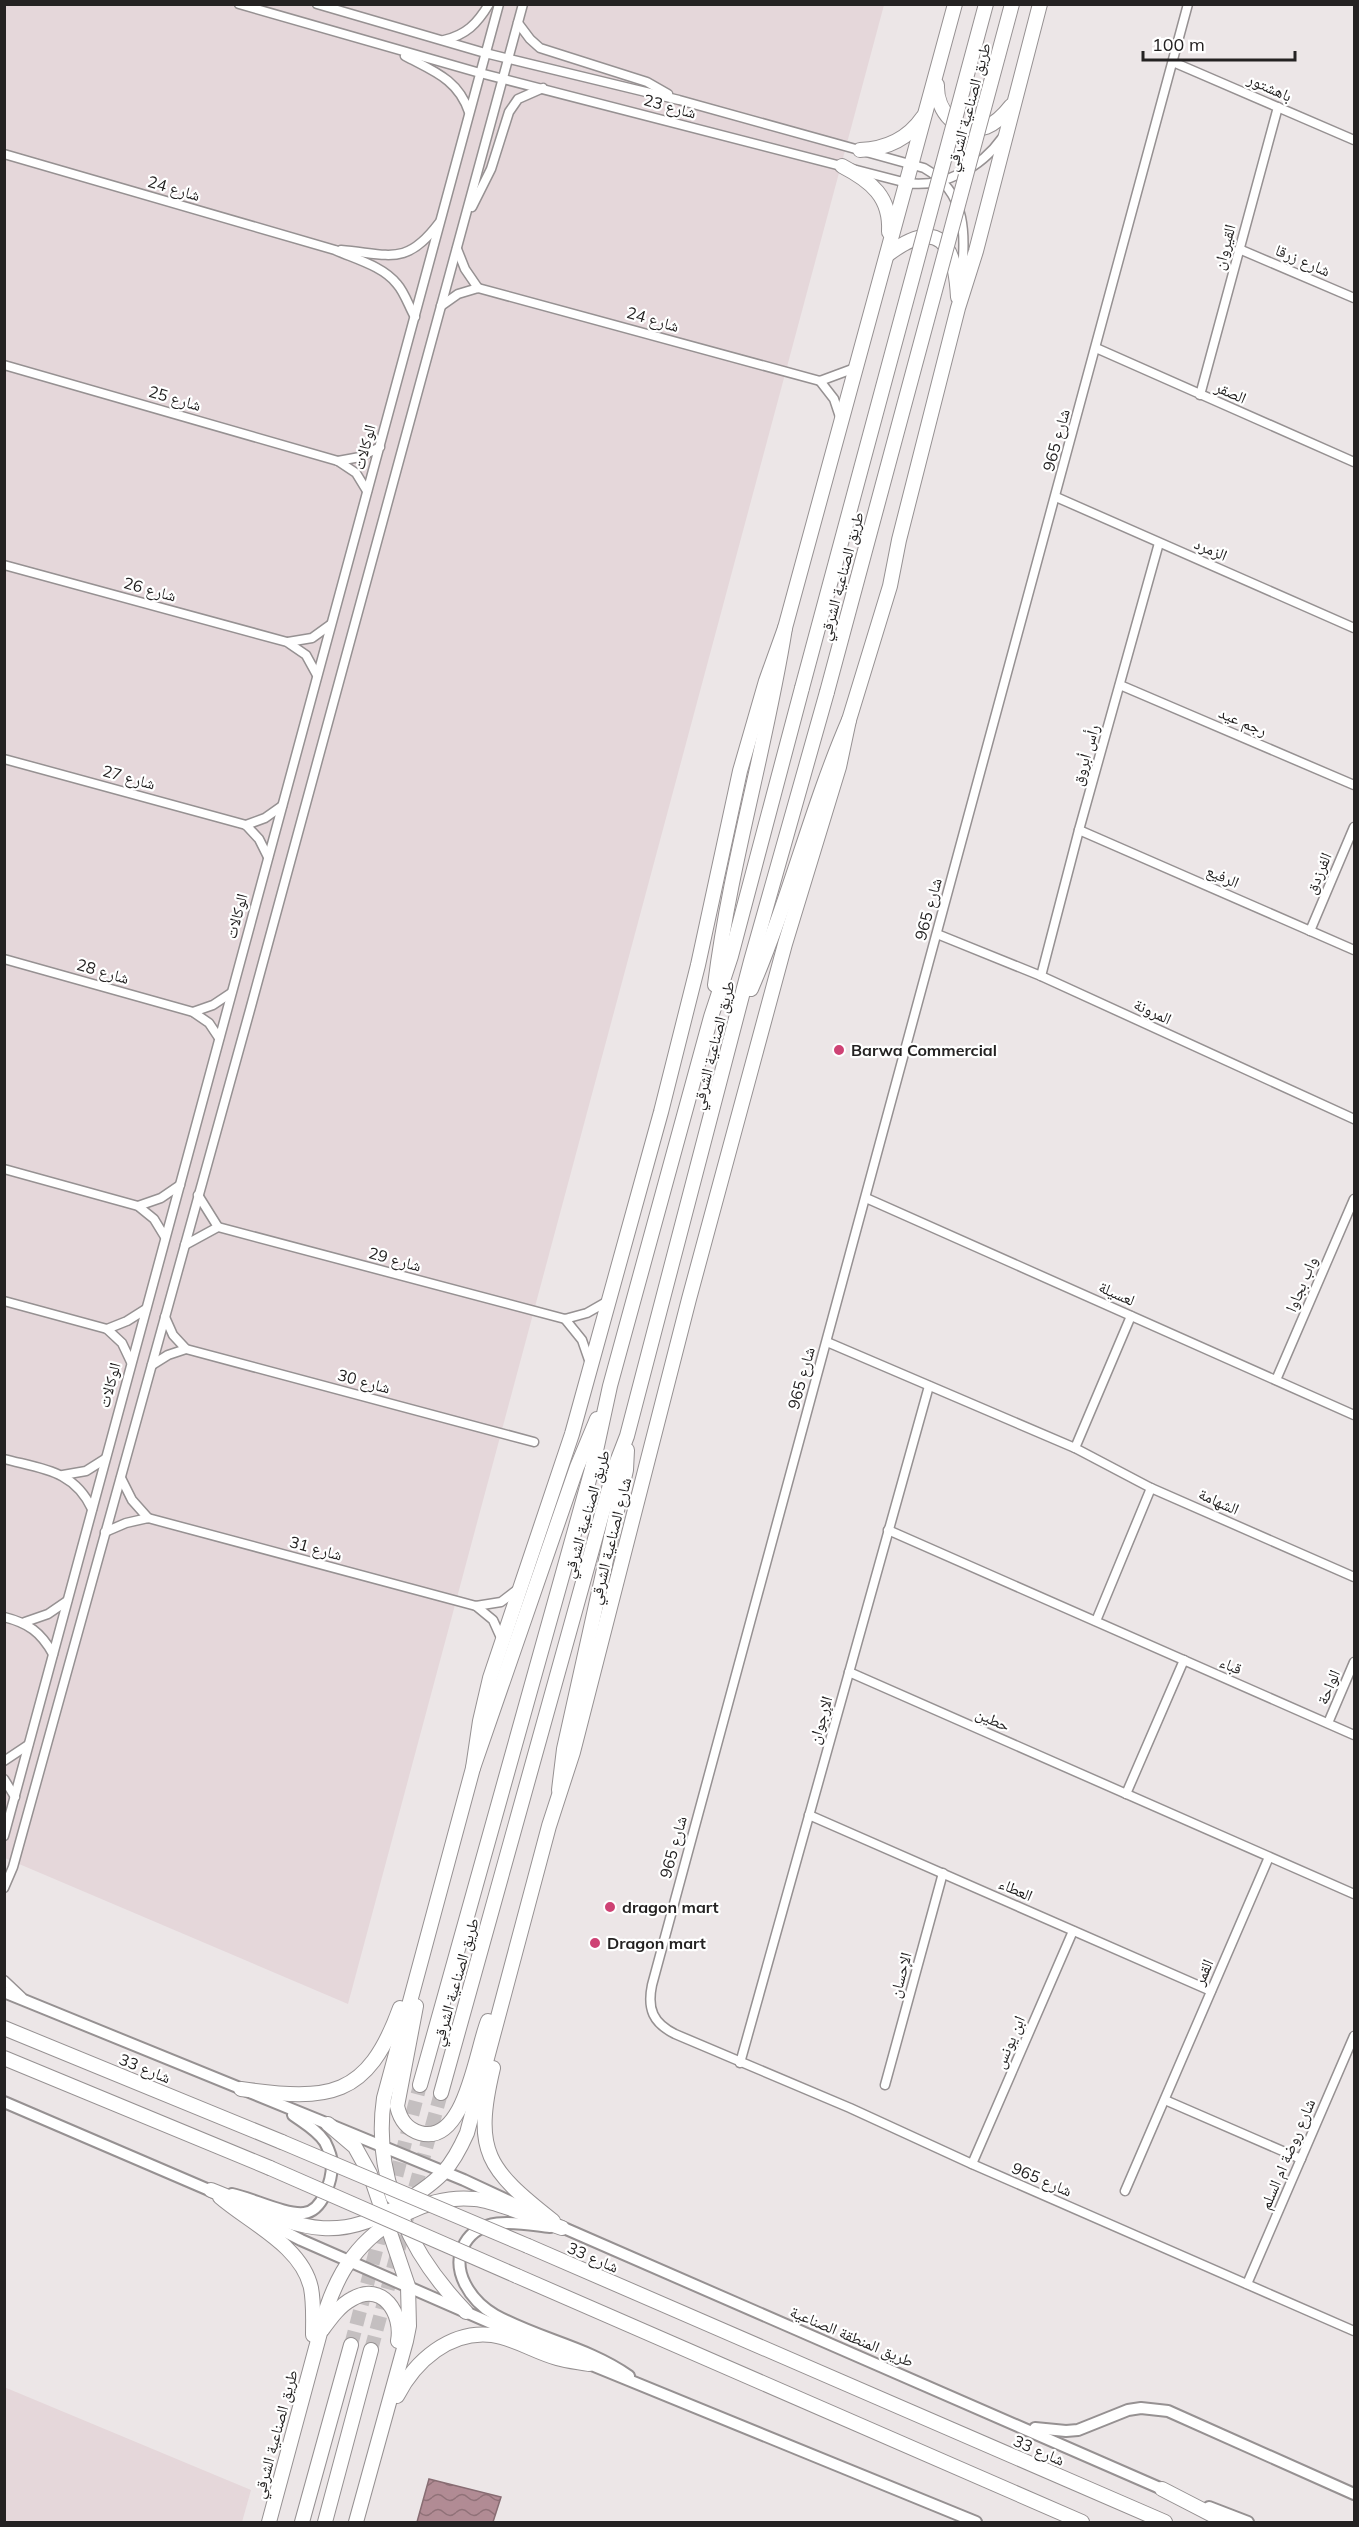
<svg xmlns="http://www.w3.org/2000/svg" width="1359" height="2527" font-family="Mulish,'Noto Naskh Arabic',sans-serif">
<defs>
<pattern id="water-waves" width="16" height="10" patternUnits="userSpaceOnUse" patternTransform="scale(1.5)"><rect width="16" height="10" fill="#b18b94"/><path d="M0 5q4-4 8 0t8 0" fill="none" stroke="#907178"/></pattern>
</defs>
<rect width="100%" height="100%" fill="#ece6e7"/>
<g fill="#e5d7da">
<path d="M5 5H884L348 2004 5 1858Z"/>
<path d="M4 2387 251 2490 242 2522H5Z"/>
</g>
<path fill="url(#water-waves)" stroke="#876c72" stroke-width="1.5" d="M429 2479 501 2497 493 2522H417Z"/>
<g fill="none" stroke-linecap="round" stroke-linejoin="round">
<g stroke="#c4bfc0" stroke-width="14" stroke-dasharray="14 7" stroke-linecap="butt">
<path d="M391 2196 420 2085"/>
<path d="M351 2345 383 2224"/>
<path d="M371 2350 441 2093"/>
</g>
<defs>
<g id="minor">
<path d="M239 4 480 73 907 183C943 188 981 168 1002 138"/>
<path d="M317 4 485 53 679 100 924 168C970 194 965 238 961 283"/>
<path d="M1188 4 652 1985C647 2009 653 2023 675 2034L850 2108 972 2164 1354 2331"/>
<path d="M518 23 530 39 540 48 647 82 668 94"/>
<path d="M444 40C466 35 477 24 489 4"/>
<path d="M405 56C433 71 458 79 469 112"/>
<path d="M1173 62 1354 140"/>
<path d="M4 154 335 250C355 259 383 266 397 284 405 293 409 307 415 317"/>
<path d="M472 207 491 169 509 112 518 99 543 88"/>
<path d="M457 249 465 269 478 288"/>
<path d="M1239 249 1354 298"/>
<path d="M341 250C389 254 406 267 439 223"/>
<path d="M441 306 458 294 478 288 820 381 855 368"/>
<path d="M1096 348 1354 462"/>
<path d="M4 365 338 461 356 473 367 491"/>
<path d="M820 381 834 399 841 420"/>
<path d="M1200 395 1278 107"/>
<path d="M338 461 360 457 380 447"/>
<path d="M1056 497 1354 628"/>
<path d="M4 565 287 642 306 655 317 675"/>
<path d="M288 642 312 638 330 625"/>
<path d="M1120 685 1354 785"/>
<path d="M4 759 246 825 259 839 268 857"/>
<path d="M246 825 265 818 282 806"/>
<path d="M1079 830 1354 950"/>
<path d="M1310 931 1354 827"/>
<path d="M937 934 1041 976 1354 1119"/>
<path d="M4 959 193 1012 209 1023 219 1038"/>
<path d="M1041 976 1079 830 1159 543"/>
<path d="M193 1012 213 1005 231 993"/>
<path d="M4 1169 138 1206 154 1219 165 1237"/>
<path d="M198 1195 218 1227 565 1319 587 1313 608 1301"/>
<path d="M866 1198 1354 1415"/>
<path d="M138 1206 161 1198 180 1185"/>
<path d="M185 1245 218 1227"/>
<path d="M4 1301 107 1329 122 1343 131 1362"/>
<path d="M165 1317 173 1335 186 1349 534 1442"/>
<path d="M565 1319 582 1340 590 1363"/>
<path d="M107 1329 127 1321 146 1309"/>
<path d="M827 1342 1075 1448 1151 1488 1354 1577"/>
<path d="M152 1365 168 1355 186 1349"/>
<path d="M1276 1380 1354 1199"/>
<path d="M1075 1448 1131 1316"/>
<path d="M4 1459C42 1469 74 1470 92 1509"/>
<path d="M63 1475 86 1471 105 1459"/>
<path d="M121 1478 132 1500 148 1518"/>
<path d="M888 1530 1354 1735"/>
<path d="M105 1532 126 1523 148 1518 476 1606 501 1602 518 1589"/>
<path d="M476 1606 493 1620 502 1640"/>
<path d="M4 1617C28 1623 41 1632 53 1654"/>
<path d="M1096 1621 1151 1488"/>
<path d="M25 1622 48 1614 67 1601"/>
<path d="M849 1672 1354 1894"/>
<path d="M1328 1723 1354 1662"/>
<path d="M4 1761 28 1745"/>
<path d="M4 1779 15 1797"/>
<path d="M1126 1794 1184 1660"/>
<path d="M809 1815 1211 1991"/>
<path d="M4 1836 499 4"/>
<path d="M4 1888 13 1867 250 1010 523 4"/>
<path d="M4 1980 22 1997"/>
<path d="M740 2063 929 1386"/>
<path d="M885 2085 943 1873"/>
<path d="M1165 2100 1301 2159"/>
<path d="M972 2164 1073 1931"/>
<path d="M1125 2191 1269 1857"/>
<path d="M1247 2284 1354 2036"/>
</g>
<g id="tertiary">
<path d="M4 1992 328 2124 464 2180 524 2208"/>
<path d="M4 2102 216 2193"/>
<path d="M232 2194C252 2198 285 2215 304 2213 323 2211 332 2180 332 2164 332 2156 328 2148 325 2142 317 2130 304 2123 293 2115"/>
<path d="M258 2218 301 2240 516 2334 976 2522"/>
<path d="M557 2225 1169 2492"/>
<path d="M550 2227C522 2224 482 2214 465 2243 449 2270 471 2301 495 2315 538 2339 588 2347 629 2376"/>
<path d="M1035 2428 1066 2431 1078 2430 1128 2410 1141 2408 1168 2411 1354 2494"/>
<path d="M1209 2507 1248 2522"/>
</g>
<g id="primary">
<path d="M937 85C936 111 958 137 986 127 996 123 1004 115 1011 106"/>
<path d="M860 150C886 149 908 139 923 117"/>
<path d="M842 166C871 181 891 197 889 232"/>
<path d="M887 255C939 216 955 243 958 297"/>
<path d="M416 2006 397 2106C400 2119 406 2129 420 2133 465 2146 476 2050 488 2021"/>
<path d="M493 2068C473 2152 487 2169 553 2221"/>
<path d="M241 2089C329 2101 367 2099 400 2008"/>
<path d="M328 2124 355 2147 370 2174 408 2286 409 2326 406 2341 356 2522"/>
<path d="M211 2190C290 2221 329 2253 408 2200 440 2179 451 2169 467 2133L549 1826 573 1752 689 1299 785 944 839 767 849 720 890 586 899 540 958 308 976 251 1040 4"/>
<path d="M220 2197C250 2223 302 2246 311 2288 314 2304 313 2319 313 2335"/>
<path d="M393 2197C382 2164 379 2132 384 2098L473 1768 480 1721 490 1678 572 1434 661 1112 698 965 740 771 766 681 785 628 955 4"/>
<path d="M403 2220C418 2256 439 2284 466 2312"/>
<path d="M322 2330C330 2319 340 2305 352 2299 383 2281 403 2314 398 2341"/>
<path d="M397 2396C415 2361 450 2330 492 2335 514 2338 535 2352 557 2358 567 2361 578 2362 589 2364"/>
<path d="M269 2522 327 2307C333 2290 340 2273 352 2258 379 2222 429 2194 475 2199 498 2201 538 2220 562 2228"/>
</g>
<g id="trunk">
<path d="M715 985C730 865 766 748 785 628"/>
<path d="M751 989C789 901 811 808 849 720"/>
<path d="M473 1768 577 1467 597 1419"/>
<path d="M559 1790 564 1749 626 1470 627 1450"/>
<path d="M4 2028 282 2142"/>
<path d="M4 2058 270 2168"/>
<path d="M420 2085 592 1469 610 1386 711 1017 731 956 802 688"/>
<path d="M441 2093 615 1467 627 1436 751 961 827 692"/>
<path d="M528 2246 1165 2522"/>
<path d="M517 2276 1082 2522"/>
<path d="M1162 2489 1226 2522"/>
<path d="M302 2522 351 2345"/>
<path d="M325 2522 371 2350"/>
</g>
</defs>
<use href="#minor" stroke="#969192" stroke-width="11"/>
<use href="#tertiary" stroke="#969192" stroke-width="14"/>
<use href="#primary" stroke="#969192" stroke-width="16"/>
<use href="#trunk" stroke="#969192" stroke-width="16"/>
<use href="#minor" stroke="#fff" stroke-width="8"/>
<use href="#tertiary" stroke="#fff" stroke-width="10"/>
<use href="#primary" stroke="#fff" stroke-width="14"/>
<use href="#trunk" stroke="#fff" stroke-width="14"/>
<defs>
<g id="trunk-bridge">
<path d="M802 688 986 4"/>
<path d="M827 692 1012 4"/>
<path d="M282 2142 528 2246"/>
<path d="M270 2168 517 2276"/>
</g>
</defs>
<use href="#trunk-bridge" stroke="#969192" stroke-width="16" stroke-linecap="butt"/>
<use href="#trunk-bridge" stroke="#fff" stroke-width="14"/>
</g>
<g fill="#ce4274" stroke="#fff" stroke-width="2">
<circle cx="839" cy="1050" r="6"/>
<circle cx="610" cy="1907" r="6"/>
<circle cx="595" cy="1943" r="6"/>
</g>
<g text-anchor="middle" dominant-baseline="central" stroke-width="4.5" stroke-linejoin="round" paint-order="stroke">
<g font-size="16" fill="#242222" stroke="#fff">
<text transform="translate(1270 87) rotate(24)">باهشتور</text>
<text transform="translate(670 106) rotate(15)">شارع 23</text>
<text transform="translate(968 107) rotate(-75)">طريق الصناعية الشرقي</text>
<text transform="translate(174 188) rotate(16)">شارع 24</text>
<text transform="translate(1224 247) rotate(-75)">القيروان</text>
<text transform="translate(1303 260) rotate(23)">شارع زرقا</text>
<text transform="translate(653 319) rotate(16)">شارع 24</text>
<text transform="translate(1231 392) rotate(24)">الصقر</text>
<text transform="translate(175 398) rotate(16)">شارع 25</text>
<text transform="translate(1056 440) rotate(-75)">شارع 965</text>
<text transform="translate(364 447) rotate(-75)">الوكالات</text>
<text transform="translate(1211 549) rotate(23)">الزمرد</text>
<text transform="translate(841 576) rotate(-75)">طريق الصناعية الشرقي</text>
<text transform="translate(150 589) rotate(15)">شارع 26</text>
<text transform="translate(1243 721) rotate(23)">رجم عيد</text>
<text transform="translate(1085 755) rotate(-74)">رأس أبروق</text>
<text transform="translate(129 777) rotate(15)">شارع 27</text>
<text transform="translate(1318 873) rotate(-67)">الفرزدق</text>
<text transform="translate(1223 876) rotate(24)">الرفيع</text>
<text transform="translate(928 909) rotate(-75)">شارع 965</text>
<text transform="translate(236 916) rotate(-75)">الوكالات</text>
<text transform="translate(103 971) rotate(16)">شارع 28</text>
<text transform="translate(1153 1011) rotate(25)">المرونة</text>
<text transform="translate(713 1045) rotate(-76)">طريق الصناعية الشرقي</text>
<text transform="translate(395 1259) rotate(15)">شارع 29</text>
<text transform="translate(1301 1284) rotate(-67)">واب بجاوا</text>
<text transform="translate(1117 1293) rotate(24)">لعسيلة</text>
<text transform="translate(801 1378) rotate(-75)">شارع 965</text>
<text transform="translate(364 1381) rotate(15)">شارع 30</text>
<text transform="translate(109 1385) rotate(-75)">الوكالات</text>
<text transform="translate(1219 1501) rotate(24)">الشهامة</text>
<text transform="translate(586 1514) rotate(-74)">طريق الصناعية الشرقي</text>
<text transform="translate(610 1541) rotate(-76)">شارع الصناعية الشرقي</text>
<text transform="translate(316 1548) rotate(15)">شارع 31</text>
<text transform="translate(1231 1665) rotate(23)">قباء</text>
<text transform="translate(1328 1687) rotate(-67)">الواحة</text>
<text transform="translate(993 1719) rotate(24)">حطين</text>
<text transform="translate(820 1720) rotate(-74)">الإرجوان</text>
<text transform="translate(673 1847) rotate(-75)">شارع 965</text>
<text transform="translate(1016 1889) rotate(24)">العطاء</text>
<text transform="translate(1203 1972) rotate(-67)">القمر</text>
<text transform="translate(900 1975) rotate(-75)">الإحسان</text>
<text transform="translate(455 1982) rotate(-74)">طريق الصناعية الشرقي</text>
<text transform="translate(1009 2042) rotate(-67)">ابن يونس</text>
<text transform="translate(145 2068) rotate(22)">شارع 33</text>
<text transform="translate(1287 2154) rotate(-67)">شارع روضة ام السلم</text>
<text transform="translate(1042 2179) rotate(23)">شارع 965</text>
<text transform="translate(593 2257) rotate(23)">شارع 33</text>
<text transform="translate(852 2336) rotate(23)">طريق المنطقة الصناعية</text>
<text transform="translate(275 2434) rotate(-75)">طريق الصناعية الشرقي</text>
<text transform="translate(1039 2450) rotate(23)">شارع 33</text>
</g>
<g font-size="16" font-weight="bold" fill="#242222" stroke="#fff" text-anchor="start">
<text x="851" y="1050">Barwa Commercial</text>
<text x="622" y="1907">dragon mart</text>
<text x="607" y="1943">Dragon mart</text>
</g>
</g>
<rect width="1359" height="2527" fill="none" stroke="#242222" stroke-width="12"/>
<path d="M1143 51v9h152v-9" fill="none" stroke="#242222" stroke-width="3"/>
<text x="1152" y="51" font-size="18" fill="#242222" stroke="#ffffff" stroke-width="4.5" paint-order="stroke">100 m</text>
</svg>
